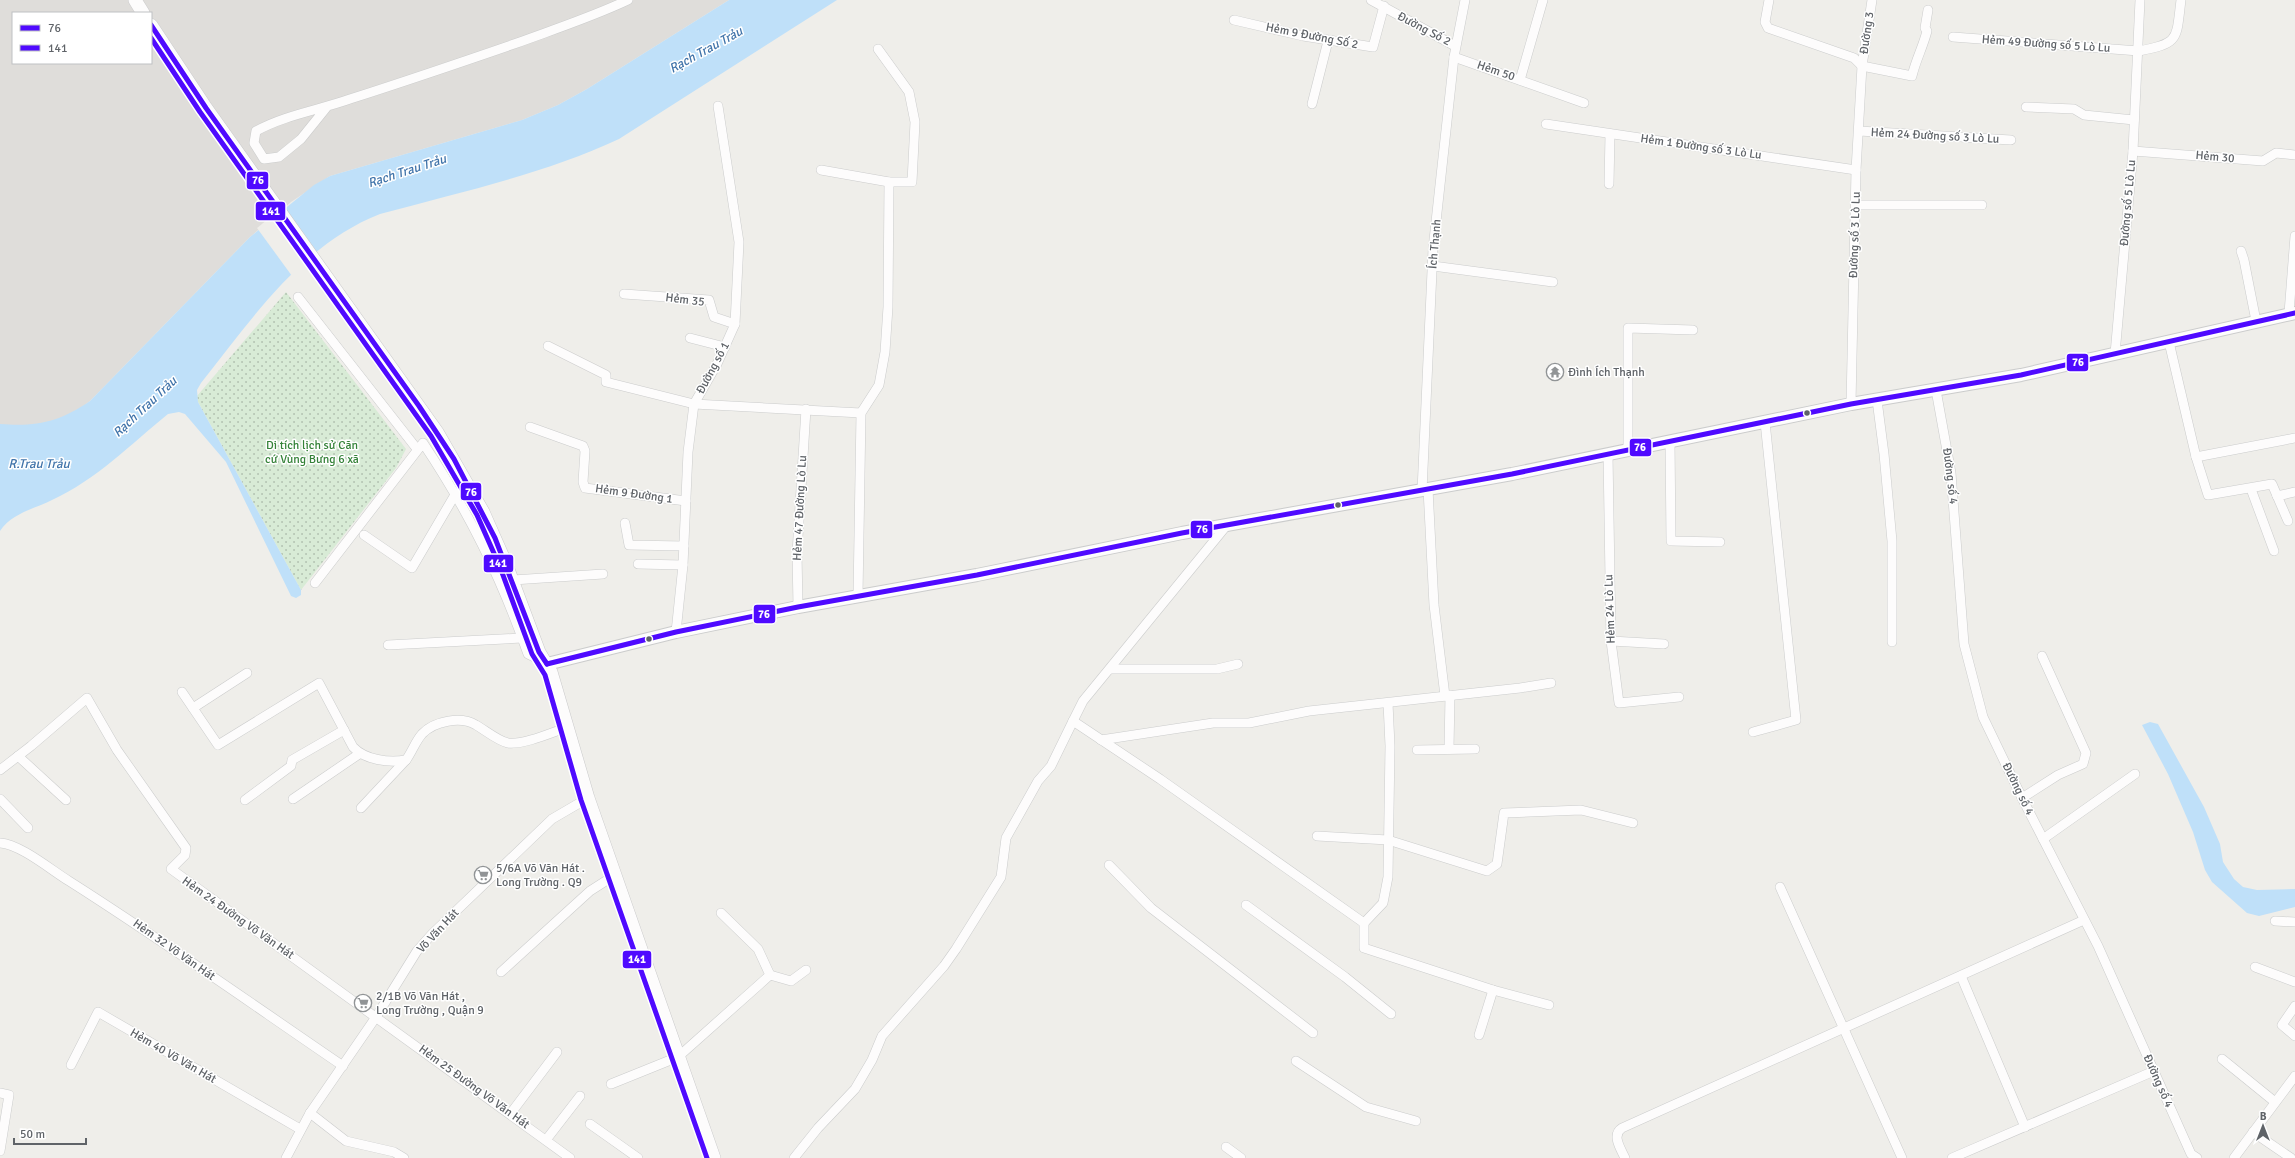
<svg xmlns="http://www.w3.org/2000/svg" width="2295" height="1158" font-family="Signika,sans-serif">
<defs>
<pattern id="green-dots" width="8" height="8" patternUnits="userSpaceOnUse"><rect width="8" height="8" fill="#d8ebd6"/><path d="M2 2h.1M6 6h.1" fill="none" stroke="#b2c2b1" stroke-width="1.8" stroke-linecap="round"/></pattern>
</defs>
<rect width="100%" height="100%" fill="#efeeea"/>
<path fill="#dfddda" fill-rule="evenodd" d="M0 0H729L587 89 558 105 522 120 330 176 291 202 250 237 90 401 0 470ZM13 13H151V63H13Z"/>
<path fill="url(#green-dots)" d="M286 292 406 449 396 468 301 590 198 402 197 396Z"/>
<g fill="#bfe0f9">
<path d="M729 0H837L619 139C544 174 461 192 380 214 301 245 252 319 201 383L197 390 198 402 301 590V595L296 598 291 596 226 462 185 414 179 412 168 414C131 444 96 480 52 500 34 509 12 513 0 531V424C37 427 59 422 90 401L250 237 314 185 330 176 522 120 558 105 587 89Z"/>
<path d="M2150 722 2158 724 2204 807 2220 844 2223 862 2234 879 2243 887 2257 890 2295 889V907L2259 916 2247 913 2212 882 2205 870 2193 832 2168 774 2142 725Z"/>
</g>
<path fill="#efeeea" d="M273 215 308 263 292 276 257 228Z"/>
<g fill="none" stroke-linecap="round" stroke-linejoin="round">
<defs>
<g id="minor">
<path d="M1371 0 1455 46"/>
<path d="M1769 0 1765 22 1768 28 1854 58 1862 66"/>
<path d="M1234 20 1303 36 1373 47 1384 6"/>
<path d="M1953 37 2139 51C2180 43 2176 40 2181 0"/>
<path d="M1454 57 1584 103"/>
<path d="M1862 66 1912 76C1916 59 1923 47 1927 31L1925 28 1928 10"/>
<path d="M1520 80 1543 0"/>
<path d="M1312 104 1328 41"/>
<path d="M2026 107 2074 109 2084 115 2134 120"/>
<path d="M326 108 301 139 279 157 264 159 254 143 256 131C285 115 319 110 350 99 406 81 462 62 517 43 555 29 592 17 628 0"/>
<path d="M1546 124 1856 170"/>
<path d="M1859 131 2011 140"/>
<path d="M2133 151 2263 161 2276 153 2295 155"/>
<path d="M821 170 889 182"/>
<path d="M1609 184 1610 134"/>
<path d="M1857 205H1982"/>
<path d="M2241 251 2244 260 2256 321"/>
<path d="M1433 266 1553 282"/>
<path d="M624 294 709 300 714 317 735 324"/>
<path d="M298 297 417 449"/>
<path d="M2289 313 2295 236"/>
<path d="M690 338 725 347"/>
<path d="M2169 342 2196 457 2208 495 2272 484 2288 521"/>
<path d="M548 346 606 375V382L694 404 861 413"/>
<path d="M2115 354 2133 151 2140 0"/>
<path d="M1936 390 1951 473 1964 644 1983 717 2022 798 2098 946 2191 1154 2197 1158"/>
<path d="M1877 400 1884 454 1892 541V642"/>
<path d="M1851 404 1856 170 1862 66 1872 0"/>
<path d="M530 427 583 446 585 451 583 482 585 488 686 501"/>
<path d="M1670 441 1671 541 1720 542"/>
<path d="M1628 451V328L1693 330"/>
<path d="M1608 454 1611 641 1619 703 1679 697"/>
<path d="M2196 457 2295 438"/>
<path d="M1428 489 1434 605 1445 696"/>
<path d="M2251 489 2274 551"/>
<path d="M1422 491 1433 249 1454 57 1465 0"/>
<path d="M2277 496 2295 492"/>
<path d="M625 523 629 545 684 546"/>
<path d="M1227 525 1083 701 1073 721 1160 779 1364 923V948L1493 990 1549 1005"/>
<path d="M364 535 412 568 456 493"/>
<path d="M638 564 683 565"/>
<path d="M513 580 603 574"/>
<path d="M315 583 423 443C469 512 500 575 528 654L546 663"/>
<path d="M858 596 861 413 879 385 885 352 888 307 889 182H912L915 122 909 92 878 49"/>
<path d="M798 607 797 553 806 409"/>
<path d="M676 632 683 565 688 452 694 404 717 364 735 324 739 242 718 106"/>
<path d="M1611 641 1664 644"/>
<path d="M388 645 522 638"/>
<path d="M1110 669H1217L1238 664"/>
<path d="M182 692 218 745 319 683 353 747C365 760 389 763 406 760 412 752 415 742 422 734 434 721 461 716 476 725 485 730 498 741 508 743 524 745 553 732 568 727"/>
<path d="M193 708 247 673"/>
<path d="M1753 732 1796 720 1765 422"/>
<path d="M1101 740 1213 723H1249L1309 711 1520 688 1551 683"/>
<path d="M1449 749 1450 695"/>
<path d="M1417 750 1475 749"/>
<path d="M18 756 66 800"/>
<path d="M0 770 31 746 87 698 117 750 186 848 185 855 171 869 570 1158"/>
<path d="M2022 798 2058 775 2083 764 2086 753 2042 656"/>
<path d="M0 799 28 828"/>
<path d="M293 799 359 754"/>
<path d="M245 800 291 766 292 760 344 730"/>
<path d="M361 808 406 760"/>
<path d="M1317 836 1388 840 1487 871 1497 864 1504 813 1581 810 1633 823"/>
<path d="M2043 839 2135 774"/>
<path d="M0 843C20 844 51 870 69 881 162 940 252 1004 343 1066"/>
<path d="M1109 865 1151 908 1313 1033"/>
<path d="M1780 887 1902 1158"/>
<path d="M1246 905 1345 977 1391 1014"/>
<path d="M2275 921 2295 922"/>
<path d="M1364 923 1383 903 1388 877 1390 746 1388 703"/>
<path d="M2255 967 2295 982"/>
<path d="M501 972 590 891 615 875"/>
<path d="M770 975 791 981 806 970"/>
<path d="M1961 976 2025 1127"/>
<path d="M2295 1006 2282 1025 2295 1036"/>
<path d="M1479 1035 1493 990"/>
<path d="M2222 1059 2275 1102"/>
<path d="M1296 1061 1366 1107 1416 1121"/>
<path d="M71 1065 98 1012 300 1129"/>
<path d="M611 1084 678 1057 770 975 758 949 721 913"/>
<path d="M0 1093 9 1095 0 1151"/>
<path d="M310 1113 346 1141 394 1152 404 1158"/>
<path d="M511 1113 557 1052"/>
<path d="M590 1124 638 1158"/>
<path d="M2253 1132 2291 1158"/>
<path d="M546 1140 580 1096"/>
<path d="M1226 1147 1241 1158"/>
<path d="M286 1158 310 1113 376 1017 417 951 432 934 552 819 588 798"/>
<path d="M794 1158 818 1128 855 1089 872 1060 882 1036 944 966 956 949 1001 877 1006 838 1038 781 1051 766 1073 721"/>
<path d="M1625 1158C1621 1149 1611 1135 1622 1128L2084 920"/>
<path d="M1952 1158 2154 1071"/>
<path d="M2234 1158 2295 1076"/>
</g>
<path id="tertiary" d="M547 664 676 632 798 607 977 575 1182 533 1512 474 1851 404 2021 375 2295 313"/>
<g id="secondary">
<path d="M135 0 143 13"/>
<path d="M151 25 206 108 437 432 483 512 506 564 539 652 551 672 588 798 714 1158"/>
</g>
</defs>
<use href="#minor" stroke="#cbcccc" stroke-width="10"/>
<use href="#tertiary" stroke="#cbcccc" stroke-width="14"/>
<use href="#secondary" stroke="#cacacb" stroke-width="14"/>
<use href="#minor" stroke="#fdfcfc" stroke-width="9"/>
<use href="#tertiary" stroke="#fdfcfc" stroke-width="12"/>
<use href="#secondary" stroke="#fdfcfc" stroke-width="13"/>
<defs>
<g id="bus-1">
<path d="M151 25 206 108 419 406 454 459 495 538 539 652 547 664"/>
<path d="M547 664 676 632 798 607 977 575 1182 533 1512 474 1851 404 2021 375 2295 313"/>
</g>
<path id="bus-2" d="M151 38 200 112 431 436 477 515 500 567 532 654 545 675 581 800 707 1158"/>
</defs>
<use href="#bus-1" stroke="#fff" stroke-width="8"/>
<use href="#bus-2" stroke="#fff" stroke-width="8"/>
<use href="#bus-1" stroke="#4f0aff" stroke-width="5"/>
<use href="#bus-2" stroke="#4f0aff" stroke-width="5"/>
</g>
<defs>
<symbol id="temple-ring" viewBox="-11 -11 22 22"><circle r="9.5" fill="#fff" stroke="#919496" stroke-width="1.5"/><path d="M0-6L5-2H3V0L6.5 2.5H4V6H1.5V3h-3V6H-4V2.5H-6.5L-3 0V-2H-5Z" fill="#919496"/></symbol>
<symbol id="supermarket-ring" viewBox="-11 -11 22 22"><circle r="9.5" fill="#fff" stroke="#919496" stroke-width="1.5"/><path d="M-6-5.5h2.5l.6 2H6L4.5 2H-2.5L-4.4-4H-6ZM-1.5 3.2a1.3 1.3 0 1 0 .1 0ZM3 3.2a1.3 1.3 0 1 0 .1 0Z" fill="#919496"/></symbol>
</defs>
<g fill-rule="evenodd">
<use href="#temple-ring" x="1545" y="362" width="20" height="20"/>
<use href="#supermarket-ring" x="473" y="865" width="20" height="20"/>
<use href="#supermarket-ring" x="353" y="993" width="20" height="20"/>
</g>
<g fill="#5f6368" stroke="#fff" stroke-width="1.5">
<circle cx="1807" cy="413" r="3.5"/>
<circle cx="1338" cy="505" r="3.5"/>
<circle cx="649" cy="639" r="3.5"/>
</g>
<g text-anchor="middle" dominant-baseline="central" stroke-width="3" stroke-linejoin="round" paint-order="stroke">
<g font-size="12" fill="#5f6368" stroke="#fff">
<text transform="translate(1424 29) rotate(28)">Đường Số 2</text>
<text transform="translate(1867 33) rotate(-82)">Đường 3</text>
<text transform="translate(1312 36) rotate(11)">Hẻm 9 Đường Số 2</text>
<text transform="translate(2046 44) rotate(4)">Hẻm 49 Đường số 5 Lò Lu</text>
<text transform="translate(1496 71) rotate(19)">Hẻm 50</text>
<text transform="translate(1935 136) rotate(3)">Hẻm 24 Đường số 3 Lò Lu</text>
<text transform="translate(1701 147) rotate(8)">Hẻm 1 Đường số 3 Lò Lu</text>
<text transform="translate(2215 157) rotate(5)">Hẻm 30</text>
<text transform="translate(2128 203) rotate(-85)">Đường số 5 Lò Lu</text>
<text transform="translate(1855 235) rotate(-88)">Đường số 3 Lò Lu</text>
<text transform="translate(1435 244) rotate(-85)">Ích Thạnh</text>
<text transform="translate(685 300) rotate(7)">Hẻm 35</text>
<text transform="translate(713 368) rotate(-62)">Đường số 1</text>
<text transform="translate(1950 476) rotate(83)">Đường số 4</text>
<text transform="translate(634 494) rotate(8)">Hẻm 9 Đường 1</text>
<text transform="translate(800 508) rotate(-87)">Hẻm 47 Đường Lò Lu</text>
<text transform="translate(1610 609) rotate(-92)">Hẻm 24 Lò Lu</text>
<text transform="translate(2018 789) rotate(64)">Đường số 4</text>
<text transform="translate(238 918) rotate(35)">Hẻm 24 Đường Võ Văn Hát</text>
<text transform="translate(438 931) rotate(-47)">Võ Văn Hát</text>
<text transform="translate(174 950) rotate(35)">Hẻm 32 Võ Văn Hát</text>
<text transform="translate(173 1056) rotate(30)">Hẻm 40 Võ Văn Hát</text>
<text transform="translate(2158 1081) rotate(66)">Đường số 4</text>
<text transform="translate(474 1087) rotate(36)">Hẻm 25 Đường Võ Văn Hát</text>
</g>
<g font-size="12" fill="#5f6368" stroke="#fff" text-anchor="start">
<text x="1568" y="372">Đình Ích Thạnh</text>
<text x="496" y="868">5/6A Võ Văn Hát .<tspan x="496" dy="14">Long Trường . Q9</tspan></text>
<text x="376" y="996">2/1B Võ Văn Hát ,<tspan x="376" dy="14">Long Trường , Quận 9</tspan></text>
</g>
<g font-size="12" fill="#348238" stroke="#fff">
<text x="312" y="445">Di tích lịch sử Căn<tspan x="312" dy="14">cứ Vùng Bưng 6 xã</tspan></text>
</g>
<g font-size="13" font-style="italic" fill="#4174aa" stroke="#fff">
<text transform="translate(706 50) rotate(-29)">Rạch Trau Trảu</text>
<text transform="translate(407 171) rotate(-18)">Rạch Trau Trảu</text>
<text transform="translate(145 407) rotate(-43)">Rạch Trau Trảu</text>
<text x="39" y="464">R.Trau Trảu</text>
</g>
</g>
<g stroke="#fff" stroke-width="1.5">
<rect x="246" y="171" width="23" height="19" rx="4" fill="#4f0aff"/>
<rect x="255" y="201" width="31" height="20" rx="4" fill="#4f0aff"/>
<rect x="2066" y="353" width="23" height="19" rx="4" fill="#4f0aff"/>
<rect x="1629" y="438" width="23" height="19" rx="4" fill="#4f0aff"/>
<rect x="460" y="482" width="22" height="19" rx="4" fill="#4f0aff"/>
<rect x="1190" y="520" width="23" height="19" rx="4" fill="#4f0aff"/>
<rect x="483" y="554" width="31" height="19" rx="4" fill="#4f0aff"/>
<rect x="753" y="604" width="23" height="20" rx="4" fill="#4f0aff"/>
<rect x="622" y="950" width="30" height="19" rx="4" fill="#4f0aff"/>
</g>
<g font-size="11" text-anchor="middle" font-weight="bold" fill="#fff">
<text x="258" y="184">76</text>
<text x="271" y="215">141</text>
<text x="2078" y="366">76</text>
<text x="1640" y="451">76</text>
<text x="471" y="496">76</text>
<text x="1202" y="533">76</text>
<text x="498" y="567">141</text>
<text x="764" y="618">76</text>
<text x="637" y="963">141</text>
</g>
<rect x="12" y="12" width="140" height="52" fill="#ffffff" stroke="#bfc1c3"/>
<rect x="20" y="25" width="20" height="6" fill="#4f0aff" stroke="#bfc1c3"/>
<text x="48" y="32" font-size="12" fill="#5f6368">76</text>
<rect x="20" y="45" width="20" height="6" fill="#4f0aff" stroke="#bfc1c3"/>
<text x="48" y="52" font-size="12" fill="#5f6368">141</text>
<g transform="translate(2263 1126)" stroke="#ffffff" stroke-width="3" paint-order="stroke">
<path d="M0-3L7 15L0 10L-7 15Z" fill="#5f6368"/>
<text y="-6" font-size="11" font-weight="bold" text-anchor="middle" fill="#5f6368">B</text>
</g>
<path d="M14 1138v6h72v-6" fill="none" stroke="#5f6368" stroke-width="2"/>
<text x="20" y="1138" font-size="12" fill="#5f6368" stroke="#ffffff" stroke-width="3" paint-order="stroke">50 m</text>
</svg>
